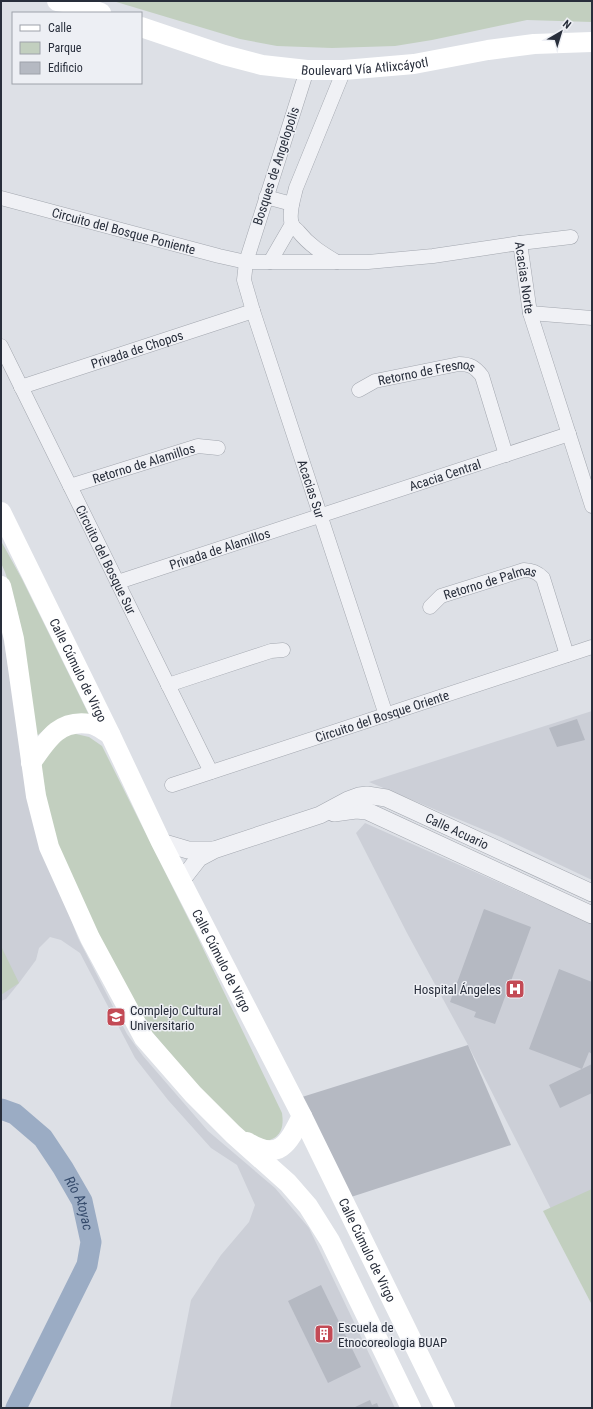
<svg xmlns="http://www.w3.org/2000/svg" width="593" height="1409" font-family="'Roboto Condensed',sans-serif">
<rect width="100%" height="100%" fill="#dde0e6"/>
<g fill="#cccfd7">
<path d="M1 623 8 667 63 898 78 938 127 1034 143 1056 208 1131 275 1188 309 1228 395 1408H170L191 1300 221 1255 249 1222 255 1205 237 1165 211 1148 168 1100 135 1058 80 953 61 940 50 937 39 948 36 960 19 983 6 999 1 1001Z"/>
<path d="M592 711V880L501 837 369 782Z"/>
<path d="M365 823 592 924V1191L551 1209 468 1045 407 933 356 833Z"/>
</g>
<g fill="#c2cfbf">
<path d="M113 1H592V22L527 20 432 40 395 46 332 48 277 46 240 39Z"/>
<path d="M1 541 22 579 90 717 45 729 38 735 36 734 23 636 15 602 5 572 1 563Z"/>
<path d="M76 734 89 737 102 746 198 938 282 1113C285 1133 277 1140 258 1143L223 1116 147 1026 89 916 52 832 41 767 44 755 65 735Z"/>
<path d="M1 946 19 983 1 995Z"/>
<path d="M592 1189V1305L543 1211Z"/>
</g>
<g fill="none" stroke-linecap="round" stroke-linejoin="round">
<path stroke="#9bacc4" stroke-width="21" id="s1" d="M1 1109 15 1114 43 1138 63 1168 82 1201 91 1242 87 1265 16 1408"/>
</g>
<g fill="#b5b9c2">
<path d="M577 719 585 740 557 747 549 728Z"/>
<path d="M484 909 531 927 495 1024 474 1017 476 1012 450 1002Z"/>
<path d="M559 969 592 982V1054L589 1052 582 1069 529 1049Z"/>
<path d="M468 1045 511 1145 348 1198 302 1097Z"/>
<path d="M592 1064V1093L560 1108 549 1085Z"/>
<path d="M321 1285 361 1367 328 1383 288 1301Z"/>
<path d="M370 1400 372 1405 377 1403 379 1408H353Z"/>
</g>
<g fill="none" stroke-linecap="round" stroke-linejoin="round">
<defs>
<g id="minor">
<path id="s2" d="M307 70 246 262 244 280 253 311 386 715"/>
<path d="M266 197 292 204"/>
<path id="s3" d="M1 198 219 256 246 262H368L433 256 520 243 571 237"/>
<path id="s4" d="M520 243 530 313 592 506"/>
<path d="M270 262 292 224"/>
<path d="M337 262C322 253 309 245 298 231 296 229 293 227 292 224 288 214 294 197 296 188L344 70"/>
<path d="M530 313 592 318"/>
<path id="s5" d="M1 346 211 772"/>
<path id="s6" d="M21 387 253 311"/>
<path id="s7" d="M359 390 375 381 459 364C470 364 475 367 482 376L506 455"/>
<path id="s8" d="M70 486 198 446 218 448"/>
<path id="s9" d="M118 582 569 434"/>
<path id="s10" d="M430 607 441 596 524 570C532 570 537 572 543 578L567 655"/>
<path d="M168 685 271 651 283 650"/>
<path id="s11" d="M172 785 592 647"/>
</g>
<g id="tertiary">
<path d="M334 813 356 810 367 811 592 915"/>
<path d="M161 842 188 850H213"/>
<path id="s12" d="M181 881 199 858 214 850 320 815 348 800 359 796 367 795 386 798 592 893"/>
</g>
</defs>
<use href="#minor" stroke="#a3a7af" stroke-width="15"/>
<use href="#tertiary" stroke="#a3a7af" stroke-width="18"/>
<use href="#minor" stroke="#f0f1f5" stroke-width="14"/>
<use href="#tertiary" stroke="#f0f1f5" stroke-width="17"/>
<g stroke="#fff" stroke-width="20">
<path d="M57 1 72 3 101 13"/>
<path id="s13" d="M141 27 224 55 262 65 307 70H344L414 64 488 50 534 44 592 42"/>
<path id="s14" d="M1 512 110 734 161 842 302 1116 445 1408"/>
<path d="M1 586 14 639 36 796 49 847 90 938 144 1038 193 1094 233 1134 288 1183 308 1206 330 1241 411 1408"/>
<path d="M31 763C47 740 59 719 90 724 97 725 104 731 110 734"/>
<path d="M247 1142C279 1162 288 1144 302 1116"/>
</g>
</g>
<defs>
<symbol id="hospital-square" viewBox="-11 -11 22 22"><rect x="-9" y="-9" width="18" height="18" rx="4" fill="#c34a55" stroke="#edeff4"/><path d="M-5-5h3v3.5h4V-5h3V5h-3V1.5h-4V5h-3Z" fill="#fff"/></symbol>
<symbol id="university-square" viewBox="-11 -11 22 22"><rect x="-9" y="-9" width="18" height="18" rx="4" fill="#c34a55" stroke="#edeff4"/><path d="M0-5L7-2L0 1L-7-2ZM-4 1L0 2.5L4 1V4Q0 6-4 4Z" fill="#fff"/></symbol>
<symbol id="building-square" viewBox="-11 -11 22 22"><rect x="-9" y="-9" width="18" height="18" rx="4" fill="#c34a55" stroke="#edeff4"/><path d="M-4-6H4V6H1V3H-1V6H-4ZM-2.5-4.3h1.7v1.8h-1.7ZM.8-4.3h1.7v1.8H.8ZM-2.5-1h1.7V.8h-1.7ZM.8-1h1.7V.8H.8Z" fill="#fff"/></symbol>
</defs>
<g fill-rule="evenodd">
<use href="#hospital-square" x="504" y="978" width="22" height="22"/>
<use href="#university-square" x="105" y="1006" width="22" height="22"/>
<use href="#building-square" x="313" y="1323" width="22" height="22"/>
</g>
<g text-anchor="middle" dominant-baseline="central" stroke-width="3" stroke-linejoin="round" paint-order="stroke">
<g font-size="13" fill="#282e3b" stroke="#edeff4">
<text stroke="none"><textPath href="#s13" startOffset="230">Boulevard Vía Atlixcáyotl</textPath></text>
<text transform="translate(276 166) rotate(-72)">Bosques de Angelopolis</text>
<text stroke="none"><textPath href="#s3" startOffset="127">Circuito del Bosque Poniente</textPath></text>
<text stroke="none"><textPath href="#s4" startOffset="35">Acacias Norte</textPath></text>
<text stroke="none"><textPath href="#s6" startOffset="122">Privada de Chopos</textPath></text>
<text stroke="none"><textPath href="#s7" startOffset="71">Retorno de Fresnos</textPath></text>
<text stroke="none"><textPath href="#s8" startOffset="77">Retorno de Alamillos</textPath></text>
<text stroke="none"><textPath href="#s9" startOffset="344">Acacia Central</textPath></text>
<text stroke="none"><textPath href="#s2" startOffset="439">Acacias Sur</textPath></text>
<text stroke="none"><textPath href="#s9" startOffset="107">Privada de Alamillos</textPath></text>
<text stroke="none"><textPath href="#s5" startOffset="238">Circuito del Bosque Sur</textPath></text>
<text stroke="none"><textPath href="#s10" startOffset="67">Retorno de Palmas</textPath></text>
<text stroke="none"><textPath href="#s14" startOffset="176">Calle Cúmulo de Virgo</textPath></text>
<text stroke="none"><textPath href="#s11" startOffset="221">Circuito del Bosque Oriente</textPath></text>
<text stroke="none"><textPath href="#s12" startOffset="307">Calle Acuario</textPath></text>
<text stroke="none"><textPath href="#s14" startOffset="500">Calle Cúmulo de Virgo</textPath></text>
<text stroke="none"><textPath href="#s14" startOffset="824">Calle Cúmulo de Virgo</textPath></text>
</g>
<g font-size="13" fill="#282e3b" stroke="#edeff4" text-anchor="start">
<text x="501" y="989" text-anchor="end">Hospital Ángeles</text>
<text x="130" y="1010">Complejo Cultural<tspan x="130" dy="15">Universitario</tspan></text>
<text x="338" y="1327">Escuela de<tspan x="338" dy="15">Etnocoreologia BUAP</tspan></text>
</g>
<g font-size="14" font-style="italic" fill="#354b6c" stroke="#edeff4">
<text stroke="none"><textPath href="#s1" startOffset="127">Río Atoyac</textPath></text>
</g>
</g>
<rect width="593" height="1409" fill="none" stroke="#282e3b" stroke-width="4"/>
<rect x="12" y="12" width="130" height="72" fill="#edeff4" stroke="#9ea2aa"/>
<rect x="20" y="25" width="20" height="6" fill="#ffffff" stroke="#9ea2aa"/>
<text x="48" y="32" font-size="12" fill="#282e3b">Calle</text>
<rect x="20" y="42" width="20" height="12" fill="#c2cfbf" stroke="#9ea2aa"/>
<text x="48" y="52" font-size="12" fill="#282e3b">Parque</text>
<rect x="20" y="62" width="20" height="12" fill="#b5b9c2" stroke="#9ea2aa"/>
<text x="48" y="72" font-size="12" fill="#282e3b">Edificio</text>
<g transform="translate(561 32) rotate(38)" stroke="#edeff4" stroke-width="3" paint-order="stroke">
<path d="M0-3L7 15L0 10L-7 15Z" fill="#282e3b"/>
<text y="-6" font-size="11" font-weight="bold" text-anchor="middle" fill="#282e3b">N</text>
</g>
</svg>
